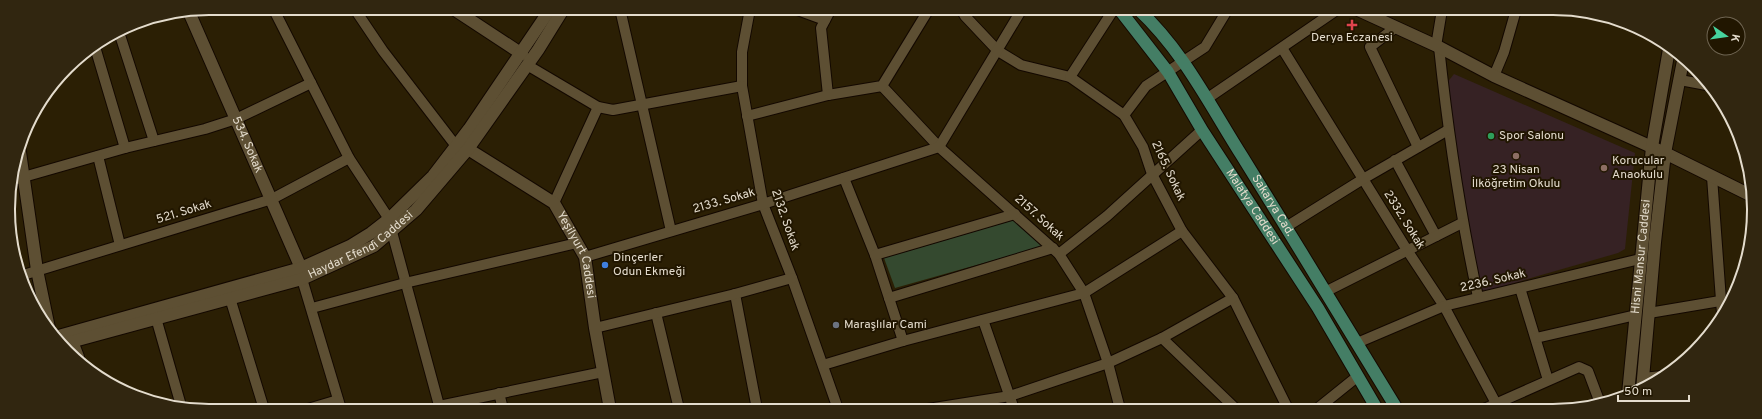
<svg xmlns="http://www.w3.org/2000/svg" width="1762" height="419" font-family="Overpass,sans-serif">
<rect width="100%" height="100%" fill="#2b1f04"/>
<path fill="#362224" d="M1454 74 1635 153 1625 249 1618 253 1486 291 1478 289 1446 84Z"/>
<path fill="#34492f" d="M1014 220 1044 246 895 288 884 258Z"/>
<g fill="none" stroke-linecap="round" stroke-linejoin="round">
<defs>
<g id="street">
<path d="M273 8 349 158 389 219"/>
<path d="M354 8 383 51 456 146"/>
<path d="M620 9 671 231"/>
<path d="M750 9 742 52V86L763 204 792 278 838 409"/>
<path d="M795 9 825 20"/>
<path d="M961 9 965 16 998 51 1021 65 1070 77 1124 115 1143 147 1152 174 1182 231 1233 298 1288 409"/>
<path d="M189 13 208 8"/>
<path d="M1396 27 1370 47 1418 147"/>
<path d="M119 32 154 141"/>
<path d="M1436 46 1442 10"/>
<path d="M95 47 125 148"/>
<path d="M1439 47C1448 132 1460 214 1478 297"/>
<path d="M1282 48 1407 250 1444 306 1499 409"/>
<path d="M527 65 598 107 613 110 742 86"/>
<path d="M1494 76 1504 52 1516 10"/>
<path d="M1070 77 1114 9"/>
<path d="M1680 80 1712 86"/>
<path d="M882 86 939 147 1059 254 1084 293 1108 363 1120 409"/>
<path d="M828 95 821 28 831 9"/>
<path d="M1208 98 1338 9"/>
<path d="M1124 115 1146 86 1205 47 1228 9"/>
<path d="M747 116 828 95 882 86 929 9"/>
<path d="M98 156 120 245"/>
<path d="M1395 160 1436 236"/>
<path d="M1712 177 1722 314"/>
<path d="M844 178 875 255 903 341"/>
<path d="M13 180 125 148 205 129 236 119 311 83"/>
<path d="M554 203 598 107"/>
<path d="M1286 227 1363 179 1448 130"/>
<path d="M392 232 440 409"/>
<path d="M1059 254 1107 216 1202 130"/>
<path d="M875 255 1015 214"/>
<path d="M585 257 763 204 939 147 1022 9"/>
<path d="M20 276 272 199 349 158"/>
<path d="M302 279 341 409"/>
<path d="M1520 288 1548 380"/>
<path d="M1327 291 1462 223"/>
<path d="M735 294 757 409"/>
<path d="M230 298 264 409"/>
<path d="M889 298 1053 248"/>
<path d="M312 308 405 283 577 243"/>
<path d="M656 313 679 409"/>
<path d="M1649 313 1720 301"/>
<path d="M156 318 182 409"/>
<path d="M983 320 1014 409"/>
<path d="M595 328 735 294 792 278"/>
<path d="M1162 338 1236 409"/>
<path d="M1536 338 1636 315"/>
<path d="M1357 343 1444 306 1640 259"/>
<path d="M823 365 903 341 1084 293 1182 231"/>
<path d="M1643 378 1662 376"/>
<path d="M499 393 503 409"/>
<path d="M439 406 603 372"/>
<path d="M308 409 338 400"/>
<path d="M928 409 1010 396 1108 363 1162 338 1233 298"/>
<path d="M1317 409 1358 376"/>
<path d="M1484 409 1579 367 1588 371 1600 403"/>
</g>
<g id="secondary">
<path d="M452 8 522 54"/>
<path d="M1356 9 1439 47 1494 76 1665 153 1750 195"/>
<path id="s1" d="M189 12 301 268 302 275"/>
<path id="s2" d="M468 149 554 203 585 257 595 328 610 409"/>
<path d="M20 152 37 270 50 333"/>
<path d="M70 336 78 357"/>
<path d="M55 337 301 268 350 246 371 233 389 219 433 176 469 129 551 8"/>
<path id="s3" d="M63 344 302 279 374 246 416 210 468 149 538 50 564 8"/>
<path d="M1642 390 1655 242 1665 153 1683 61"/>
<path id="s4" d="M1628 394 1652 147 1669 49"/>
</g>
<g id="primary">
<path id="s5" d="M1119 9 1168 72 1202 130 1318 308 1377 409"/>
<path id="s6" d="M1138 9C1184 52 1209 104 1242 156 1294 240 1346 325 1397 409"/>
</g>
</defs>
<use href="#street" stroke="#130800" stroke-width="12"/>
<use href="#secondary" stroke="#130800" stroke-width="14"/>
<use href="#primary" stroke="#130800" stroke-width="14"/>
<use href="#street" stroke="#5d4f33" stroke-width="10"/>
<use href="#secondary" stroke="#5d4f33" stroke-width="12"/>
<use href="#primary" stroke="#447e65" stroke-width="12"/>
</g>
<path fill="#e0444e" stroke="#211600" stroke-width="1.5" d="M1350 19h4v4h4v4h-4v4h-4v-4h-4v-4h4z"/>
<circle fill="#2e9e5b" stroke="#211600" stroke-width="1.5" cx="1491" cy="136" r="4"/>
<g fill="#8d6e63" stroke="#211600" stroke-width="1.5">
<circle cx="1516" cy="156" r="4"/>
<circle cx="1604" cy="168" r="4"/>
</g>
<circle fill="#3f7fe0" stroke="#211600" stroke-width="1.5" cx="605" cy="265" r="4"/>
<circle fill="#6b7280" stroke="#211600" stroke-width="1.5" cx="836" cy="325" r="4"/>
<g text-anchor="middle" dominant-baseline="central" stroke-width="4" stroke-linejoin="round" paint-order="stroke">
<g font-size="12" fill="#e4dccd" stroke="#211600" text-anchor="start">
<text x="1352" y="38" text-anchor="middle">Derya Eczanesi</text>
<text x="1499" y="136">Spor Salonu</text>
<text x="1612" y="161">Korucular<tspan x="1612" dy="14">Anaokulu</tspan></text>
<text x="1516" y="170" text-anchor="middle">23 Nisan<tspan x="1516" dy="14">İlköğretim Okulu</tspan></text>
<text x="613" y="258">Dinçerler<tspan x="613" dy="14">Odun Ekmeği</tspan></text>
<text x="844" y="325">Maraşlılar Cami</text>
</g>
<g font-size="12" fill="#e4dccd" stroke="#211600">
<text stroke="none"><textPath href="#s1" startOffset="145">534. Sokak</textPath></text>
<text transform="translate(1168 171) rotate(65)">2165. Sokak</text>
<text transform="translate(724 201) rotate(-16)">2133. Sokak</text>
<text stroke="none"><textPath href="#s6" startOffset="239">Sakarya Cad.</textPath></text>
<text stroke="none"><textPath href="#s5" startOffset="239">Malatya Caddesi</textPath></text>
<text transform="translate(184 212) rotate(-17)">521. Sokak</text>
<text transform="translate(1039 218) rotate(42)">2157. Sokak</text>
<text transform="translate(785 220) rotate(71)">2132. Sokak</text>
<text transform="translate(1404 220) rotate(58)">2332. Sokak</text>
<text stroke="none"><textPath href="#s3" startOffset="316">Haydar Efendi Caddesi</textPath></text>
<text stroke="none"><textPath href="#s2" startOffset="159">Yeşilyurt Caddesi</textPath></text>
<text stroke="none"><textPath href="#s4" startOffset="138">Hisni Mansur Caddesi</textPath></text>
<text transform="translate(1493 281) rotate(-13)">2236. Sokak</text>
</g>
</g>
<path d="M0 0H1762V419H0ZM209 15H1553A194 194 0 0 1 1747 209V210A194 194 0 0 1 1553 404H209A194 194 0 0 1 15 210V209A194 194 0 0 1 209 15Z" fill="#312610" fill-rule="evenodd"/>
<path fill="none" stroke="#e4dccd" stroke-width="2" d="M209 15H1553A194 194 0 0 1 1747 209V210A194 194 0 0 1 1553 404H209A194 194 0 0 1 15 210V209A194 194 0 0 1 209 15Z"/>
<g transform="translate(1726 36) rotate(103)"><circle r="19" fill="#211600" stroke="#6f6552"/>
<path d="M0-3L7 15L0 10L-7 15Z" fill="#46d49e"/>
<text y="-6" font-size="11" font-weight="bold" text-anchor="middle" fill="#e4dccd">K</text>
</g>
<path d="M1618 395v6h71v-6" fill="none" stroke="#e4dccd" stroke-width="2"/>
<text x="1624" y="395" font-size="12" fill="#e4dccd" stroke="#211600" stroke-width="3" paint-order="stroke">50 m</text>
</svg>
